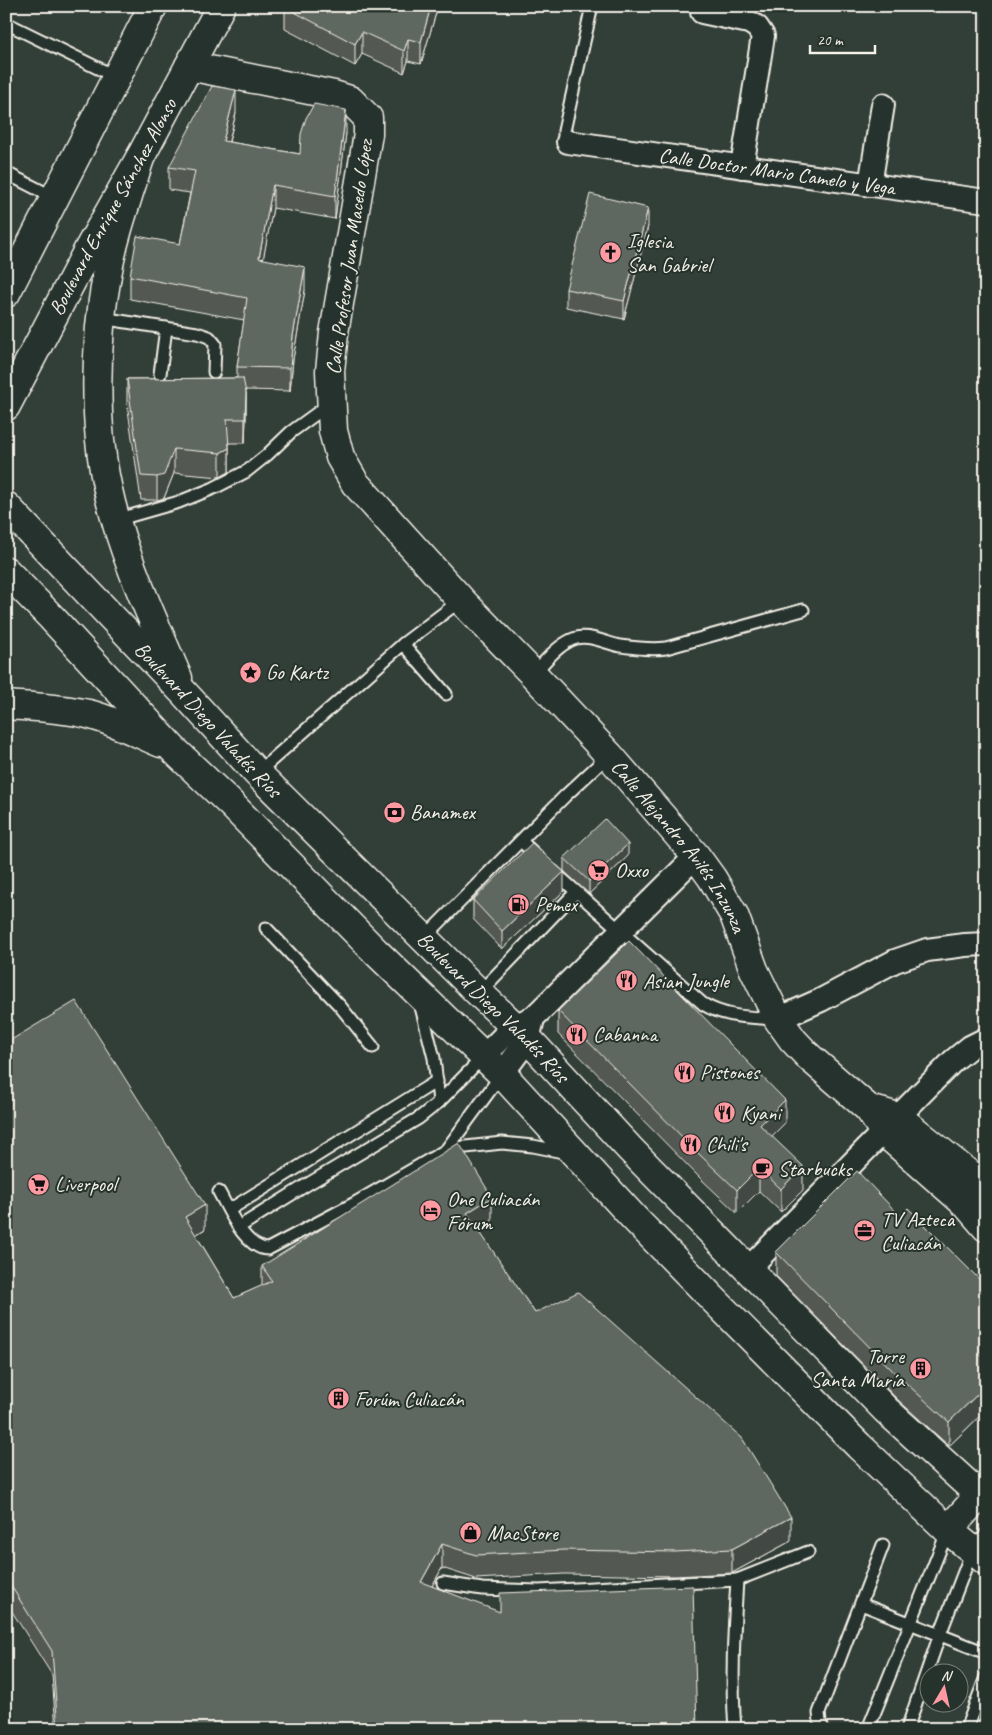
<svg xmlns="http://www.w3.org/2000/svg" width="992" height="1735" font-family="Caveat,sans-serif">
<rect width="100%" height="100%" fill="#323e38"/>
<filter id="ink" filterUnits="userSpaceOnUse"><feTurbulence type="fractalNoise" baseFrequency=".02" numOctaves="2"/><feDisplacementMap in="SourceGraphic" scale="10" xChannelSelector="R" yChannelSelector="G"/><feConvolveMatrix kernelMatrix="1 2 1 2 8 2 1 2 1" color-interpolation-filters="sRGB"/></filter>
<g filter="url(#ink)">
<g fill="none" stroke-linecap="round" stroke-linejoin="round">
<defs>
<g id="lane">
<path d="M6 23 116 77"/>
<path d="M568 142 564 136V131L592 6"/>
<path d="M6 173 55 198"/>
<path d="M101 318 197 333 209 337 215 344 214 372"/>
<path d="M160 374 166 328"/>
<path d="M116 520 179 502 214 488 247 471 267 455 291 432 331 403"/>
<path d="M403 644 446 694"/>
<path d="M533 674C545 662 556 647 571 640 585 632 605 643 620 646 636 648 651 650 666 648L803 610"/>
<path d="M257 773 403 644 461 600"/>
<path d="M521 841 538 857"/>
<path d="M553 871 703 1004C726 1018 751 1017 777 1019"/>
<path d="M266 928 340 1006 373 1047"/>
<path d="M424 938 565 796 609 755"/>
<path d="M479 993 576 892"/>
<path d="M420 1003 434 1058 439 1102"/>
<path d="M448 1149 502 1143 533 1146 568 1153"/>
<path d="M219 1192C229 1210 245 1249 268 1249L355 1203 446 1150 502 1074"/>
<path d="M229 1210 437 1081"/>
<path d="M239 1227 308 1184 419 1118 439 1102 484 1056"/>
<path d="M443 1583 482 1589 539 1591 737 1580 808 1552"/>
<path d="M861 1604 986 1653"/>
<path d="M735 1729C731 1679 734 1630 737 1580"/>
<path d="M823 1729 820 1722 819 1713 883 1545"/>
<path d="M868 1729 948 1530"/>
<path d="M907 1729 940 1634 972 1551 986 1534"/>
<path d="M966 1729 986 1677"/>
</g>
<g id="street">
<path d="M702 12 749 22 757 27 763 36 742 167"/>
<path id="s1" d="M568 142 986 201"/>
<path d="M870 185 883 105"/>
<path d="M778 1019 821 1000 895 961 927 950 965 945 986 944"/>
<path d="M484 1056 514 1026 534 1017 696 856"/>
<path d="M502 1074 528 1039 532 1023"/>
<path d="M748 1269 954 1060 970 1047 986 1039"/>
</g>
<g id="secondary">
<path id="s2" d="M189 66 334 95 350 100 368 118V134L334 333 330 371 333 431 340 457 355 483 461 600 533 674 609 755 696 856 712 878 734 915 754 970 778 1019 793 1040 809 1057 869 1109 884 1132 967 1205 986 1227"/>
<path d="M140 158C128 197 114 235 107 275 95 341 93 424 108 490 122 554 152 617 178 678"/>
<path d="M6 293 153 6"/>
<path id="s3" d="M6 406 88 250 140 158 221 6"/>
<path id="s4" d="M6 506 184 693 257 773 479 993 528 1039 630 1149 886 1410 986 1501"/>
<path d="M6 571 51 617 173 749 231 804 376 952 502 1074 634 1218 715 1301 859 1446 948 1530 986 1561"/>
<path d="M6 705C34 707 61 708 88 714 113 720 137 733 161 743"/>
<path d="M869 1109 898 1117 986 1188"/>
<path d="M948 1530 986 1488"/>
</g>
</defs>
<use href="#lane" stroke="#f4f1e8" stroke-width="15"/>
<use href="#street" stroke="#f4f1e8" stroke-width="26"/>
<use href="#secondary" stroke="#f4f1e8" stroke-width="31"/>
<use href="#lane" stroke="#26332d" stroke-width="11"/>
<use href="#street" stroke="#26332d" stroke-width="22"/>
<use href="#secondary" stroke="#26332d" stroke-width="28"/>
</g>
<g fill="#525953" stroke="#f4f1e8">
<path d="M285 6H438L421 64 408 61 404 73 362 54 355 66 285 29Z"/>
<path d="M236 113 229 142 300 154 346 133 335 219 273 208 263 259 305 290 293 359 290 391 246 390V417L245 443H229V472L220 477 174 473 164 498 157 500H141L127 403V379L237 378V367L244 320 130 299V276L180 244 190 193 169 190V167Z"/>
<path d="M648 226 624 319 566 307V289Z"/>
<path d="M628 856 589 894 564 871V858Z"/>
<path d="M564 891 502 949 473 919V900Z"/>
<path d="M558 1011 785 1123 772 1136 803 1190 781 1212 759 1191 737 1213 700 1178 558 1034Z"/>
<path d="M6 1043 205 1229 196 1235 234 1298 262 1286V1266L492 1221 478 1230 535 1313 791 1541 732 1573 675 1576 564 1574 476 1579 442 1568 432 1586 697 1729H56L52 1675 6 1602Z"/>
<path d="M900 1216 986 1286V1410L949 1446 897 1399 776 1276V1252Z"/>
</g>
<g fill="#424944" stroke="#f4f1e8">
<path d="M431 6H438L421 64V42Z"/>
<path d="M362 32V54L355 66V44Z"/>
<path d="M408 39V61L404 73V51Z"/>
<path d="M236 90V113L223 164V141Z"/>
<path d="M346 110V133L335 219V196Z"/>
<path d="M273 185V208L259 281V258Z"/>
<path d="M648 208V226L624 319V301Z"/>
<path d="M305 267V290L293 359 290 391V368L293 336Z"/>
<path d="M246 393V417L245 443V419Z"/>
<path d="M229 448V472L220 477V453Z"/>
<path d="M174 449V473L164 498 157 500V477Z"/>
<path d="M628 844V856L589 894V881Z"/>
<path d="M564 872V891L502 949V931Z"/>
<path d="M785 1100V1123L760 1148V1125Z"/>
<path d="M803 1166V1190L781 1212V1189Z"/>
<path d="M759 1168V1191L737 1213V1190Z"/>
<path d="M492 1197V1221L467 1237V1213Z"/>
<path d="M205 1205V1229L185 1241V1217Z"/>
<path d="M986 1386V1410L949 1446V1422Z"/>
<path d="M791 1517V1541L732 1573V1549Z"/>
<path d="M442 1544V1568L421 1606V1582Z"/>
</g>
<g fill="#5f6861" stroke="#f4f1e8">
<path d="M285 6H431L421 42 408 39 404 51 362 32 355 44 285 7Z"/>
<path d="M212 86 236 90 223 141 300 154 301 134 306 118 314 104 346 110 335 196 273 185 259 258 305 267 293 336 290 368 237 367 247 298 130 276 137 236 180 244 195 171 169 167Z"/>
<path d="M590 194 648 208 624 301 566 289Z"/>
<path d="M243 378 246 393 245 419H227L229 448 220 453 174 449 164 475 157 477 141 476 127 379Z"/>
<path d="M605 819 628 844 589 881 564 858Z"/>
<path d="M532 843 564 872 502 931 473 900Z"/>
<path d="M629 941 785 1100 760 1125 803 1166 781 1189 759 1168 737 1190 700 1155 558 1011Z"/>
<path d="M76 1001 205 1205 185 1217 234 1298 272 1281 262 1266 459 1143 492 1197 467 1213 535 1313 578 1292 742 1438 791 1517 732 1549 675 1552 564 1550 476 1555 442 1544 421 1582 500 1612V1593L693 1586 697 1729H58L52 1651 6 1578V1043Z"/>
<path d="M857 1171 900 1216 908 1208 986 1286V1386L949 1422 897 1375 776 1252Z"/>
</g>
</g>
<defs>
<symbol id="church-disc" viewBox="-11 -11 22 22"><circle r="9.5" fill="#ff9aa2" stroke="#26332d"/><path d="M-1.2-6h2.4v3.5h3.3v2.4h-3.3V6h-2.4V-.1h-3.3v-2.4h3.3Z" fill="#111"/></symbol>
<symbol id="sight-disc" viewBox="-11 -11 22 22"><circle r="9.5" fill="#ff9aa2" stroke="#26332d"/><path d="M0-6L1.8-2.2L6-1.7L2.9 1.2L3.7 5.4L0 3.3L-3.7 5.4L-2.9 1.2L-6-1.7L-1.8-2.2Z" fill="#111"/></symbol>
<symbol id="bank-disc" viewBox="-11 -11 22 22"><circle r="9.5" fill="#ff9aa2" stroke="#26332d"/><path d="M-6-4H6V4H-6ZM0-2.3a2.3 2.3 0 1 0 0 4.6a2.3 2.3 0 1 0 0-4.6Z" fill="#111"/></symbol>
<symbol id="supermarket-disc" viewBox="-11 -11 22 22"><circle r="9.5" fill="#ff9aa2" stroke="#26332d"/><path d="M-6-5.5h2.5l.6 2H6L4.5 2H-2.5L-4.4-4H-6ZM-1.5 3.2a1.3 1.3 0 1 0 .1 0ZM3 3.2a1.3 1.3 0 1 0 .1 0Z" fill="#111"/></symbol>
<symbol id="fuel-disc" viewBox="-11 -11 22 22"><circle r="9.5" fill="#ff9aa2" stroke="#26332d"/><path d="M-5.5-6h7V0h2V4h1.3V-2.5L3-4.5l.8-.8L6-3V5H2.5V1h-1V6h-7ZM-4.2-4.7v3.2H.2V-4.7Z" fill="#111"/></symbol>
<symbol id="restaurant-disc" viewBox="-11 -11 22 22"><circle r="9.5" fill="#ff9aa2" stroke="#26332d"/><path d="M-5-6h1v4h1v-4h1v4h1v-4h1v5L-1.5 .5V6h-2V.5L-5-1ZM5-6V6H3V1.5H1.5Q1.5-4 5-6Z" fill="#111"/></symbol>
<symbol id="cafe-disc" viewBox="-11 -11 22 22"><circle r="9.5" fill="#ff9aa2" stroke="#26332d"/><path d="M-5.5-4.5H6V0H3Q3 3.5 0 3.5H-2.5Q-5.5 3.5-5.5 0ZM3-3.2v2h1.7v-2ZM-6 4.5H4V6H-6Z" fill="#111"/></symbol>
<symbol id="hotel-disc" viewBox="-11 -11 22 22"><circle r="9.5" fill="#ff9aa2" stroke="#26332d"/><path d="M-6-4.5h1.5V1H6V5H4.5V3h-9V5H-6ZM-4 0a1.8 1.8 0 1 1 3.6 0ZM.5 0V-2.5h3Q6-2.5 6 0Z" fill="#111"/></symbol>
<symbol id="office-disc" viewBox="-11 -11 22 22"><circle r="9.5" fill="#ff9aa2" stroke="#26332d"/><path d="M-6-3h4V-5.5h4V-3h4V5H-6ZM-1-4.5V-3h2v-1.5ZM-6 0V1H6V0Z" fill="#111"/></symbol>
<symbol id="building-disc" viewBox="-11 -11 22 22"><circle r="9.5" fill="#ff9aa2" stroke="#26332d"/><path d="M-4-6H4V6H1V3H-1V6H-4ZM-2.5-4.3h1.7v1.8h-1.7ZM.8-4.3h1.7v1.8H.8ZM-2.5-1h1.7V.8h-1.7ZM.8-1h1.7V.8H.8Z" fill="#111"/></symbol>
<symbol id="shop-disc" viewBox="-11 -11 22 22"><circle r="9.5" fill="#ff9aa2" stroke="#26332d"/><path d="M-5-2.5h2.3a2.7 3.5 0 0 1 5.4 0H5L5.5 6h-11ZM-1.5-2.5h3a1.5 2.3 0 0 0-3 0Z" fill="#111"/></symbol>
</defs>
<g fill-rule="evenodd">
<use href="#church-disc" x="598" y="240" width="25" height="25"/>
<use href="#sight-disc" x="238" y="660" width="25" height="25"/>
<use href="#bank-disc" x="382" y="800" width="25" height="25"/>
<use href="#supermarket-disc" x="586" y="858" width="25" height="25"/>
<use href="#fuel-disc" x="506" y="892" width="25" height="25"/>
<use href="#restaurant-disc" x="614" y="968" width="25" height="25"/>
<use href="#restaurant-disc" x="564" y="1022" width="25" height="25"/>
<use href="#restaurant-disc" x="672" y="1060" width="25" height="25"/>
<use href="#restaurant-disc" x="712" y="1100" width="25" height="25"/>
<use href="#restaurant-disc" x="678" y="1132" width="25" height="25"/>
<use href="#cafe-disc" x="750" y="1156" width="25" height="25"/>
<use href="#supermarket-disc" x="26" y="1172" width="25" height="25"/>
<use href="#hotel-disc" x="418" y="1198" width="25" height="25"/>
<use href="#office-disc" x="852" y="1218" width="25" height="25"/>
<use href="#building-disc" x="908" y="1356" width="25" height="25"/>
<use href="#building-disc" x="326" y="1386" width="25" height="25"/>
<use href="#shop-disc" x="458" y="1520" width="25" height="25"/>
</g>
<g text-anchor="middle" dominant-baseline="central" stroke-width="4" stroke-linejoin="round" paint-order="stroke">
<g font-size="21" fill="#f4f1e8" stroke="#26332d">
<text stroke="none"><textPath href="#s1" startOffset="211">Calle Doctor Mario Camelo y Vega</textPath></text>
<text stroke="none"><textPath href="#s3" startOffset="226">Boulevard Enrique Sánchez Alonso</textPath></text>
<text transform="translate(349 257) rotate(-82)">Calle Profesor Juan Macedo López</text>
<text stroke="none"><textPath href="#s4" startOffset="294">Boulevard Diego Valadés Ríos</textPath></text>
<text stroke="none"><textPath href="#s2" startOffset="1051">Calle Alejandro Avilés Inzunza</textPath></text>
<text stroke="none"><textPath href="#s4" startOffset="699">Boulevard Diego Valadés Ríos</textPath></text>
</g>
<g font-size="21" fill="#f4f1e8" stroke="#26332d" text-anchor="start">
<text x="627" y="241">Iglesia<tspan x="627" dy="24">San Gabriel</tspan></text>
<text x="266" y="672">Go Kartz</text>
<text x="410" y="812">Banamex</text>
<text x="615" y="870">Oxxo</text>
<text x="535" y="904">Pemex</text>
<text x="643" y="981">Asian Jungle</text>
<text x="593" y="1034">Cabanna</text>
<text x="700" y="1072">Pistones</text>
<text x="741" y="1113">Kyani</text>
<text x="706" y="1144">Chili's</text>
<text x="778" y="1169">Starbucks</text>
<text x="55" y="1184">Liverpool</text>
<text x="447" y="1199">One Culiacán<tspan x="447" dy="24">Fórum</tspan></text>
<text x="881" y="1219">TV Azteca<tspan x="881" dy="24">Culiacán</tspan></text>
<text x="904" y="1356" text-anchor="end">Torre<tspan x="904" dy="24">Santa María</tspan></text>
<text x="355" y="1399">Forúm Culiacán</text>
<text x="487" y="1533">MacStore</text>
</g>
</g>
<rect width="992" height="1735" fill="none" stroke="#26332d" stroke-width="25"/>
<rect x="12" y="12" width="967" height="1710" fill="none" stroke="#f4f1e8" stroke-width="2" filter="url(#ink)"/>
<g transform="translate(944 1688) rotate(9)"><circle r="24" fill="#26332d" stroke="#787f78"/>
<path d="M0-4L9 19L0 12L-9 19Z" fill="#ff9aa2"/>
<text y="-8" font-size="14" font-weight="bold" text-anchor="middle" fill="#f4f1e8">N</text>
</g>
<path d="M810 45v8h65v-8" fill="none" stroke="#f4f1e8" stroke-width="2.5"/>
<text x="817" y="45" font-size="15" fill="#f4f1e8" stroke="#26332d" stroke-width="4" paint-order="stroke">20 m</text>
</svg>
